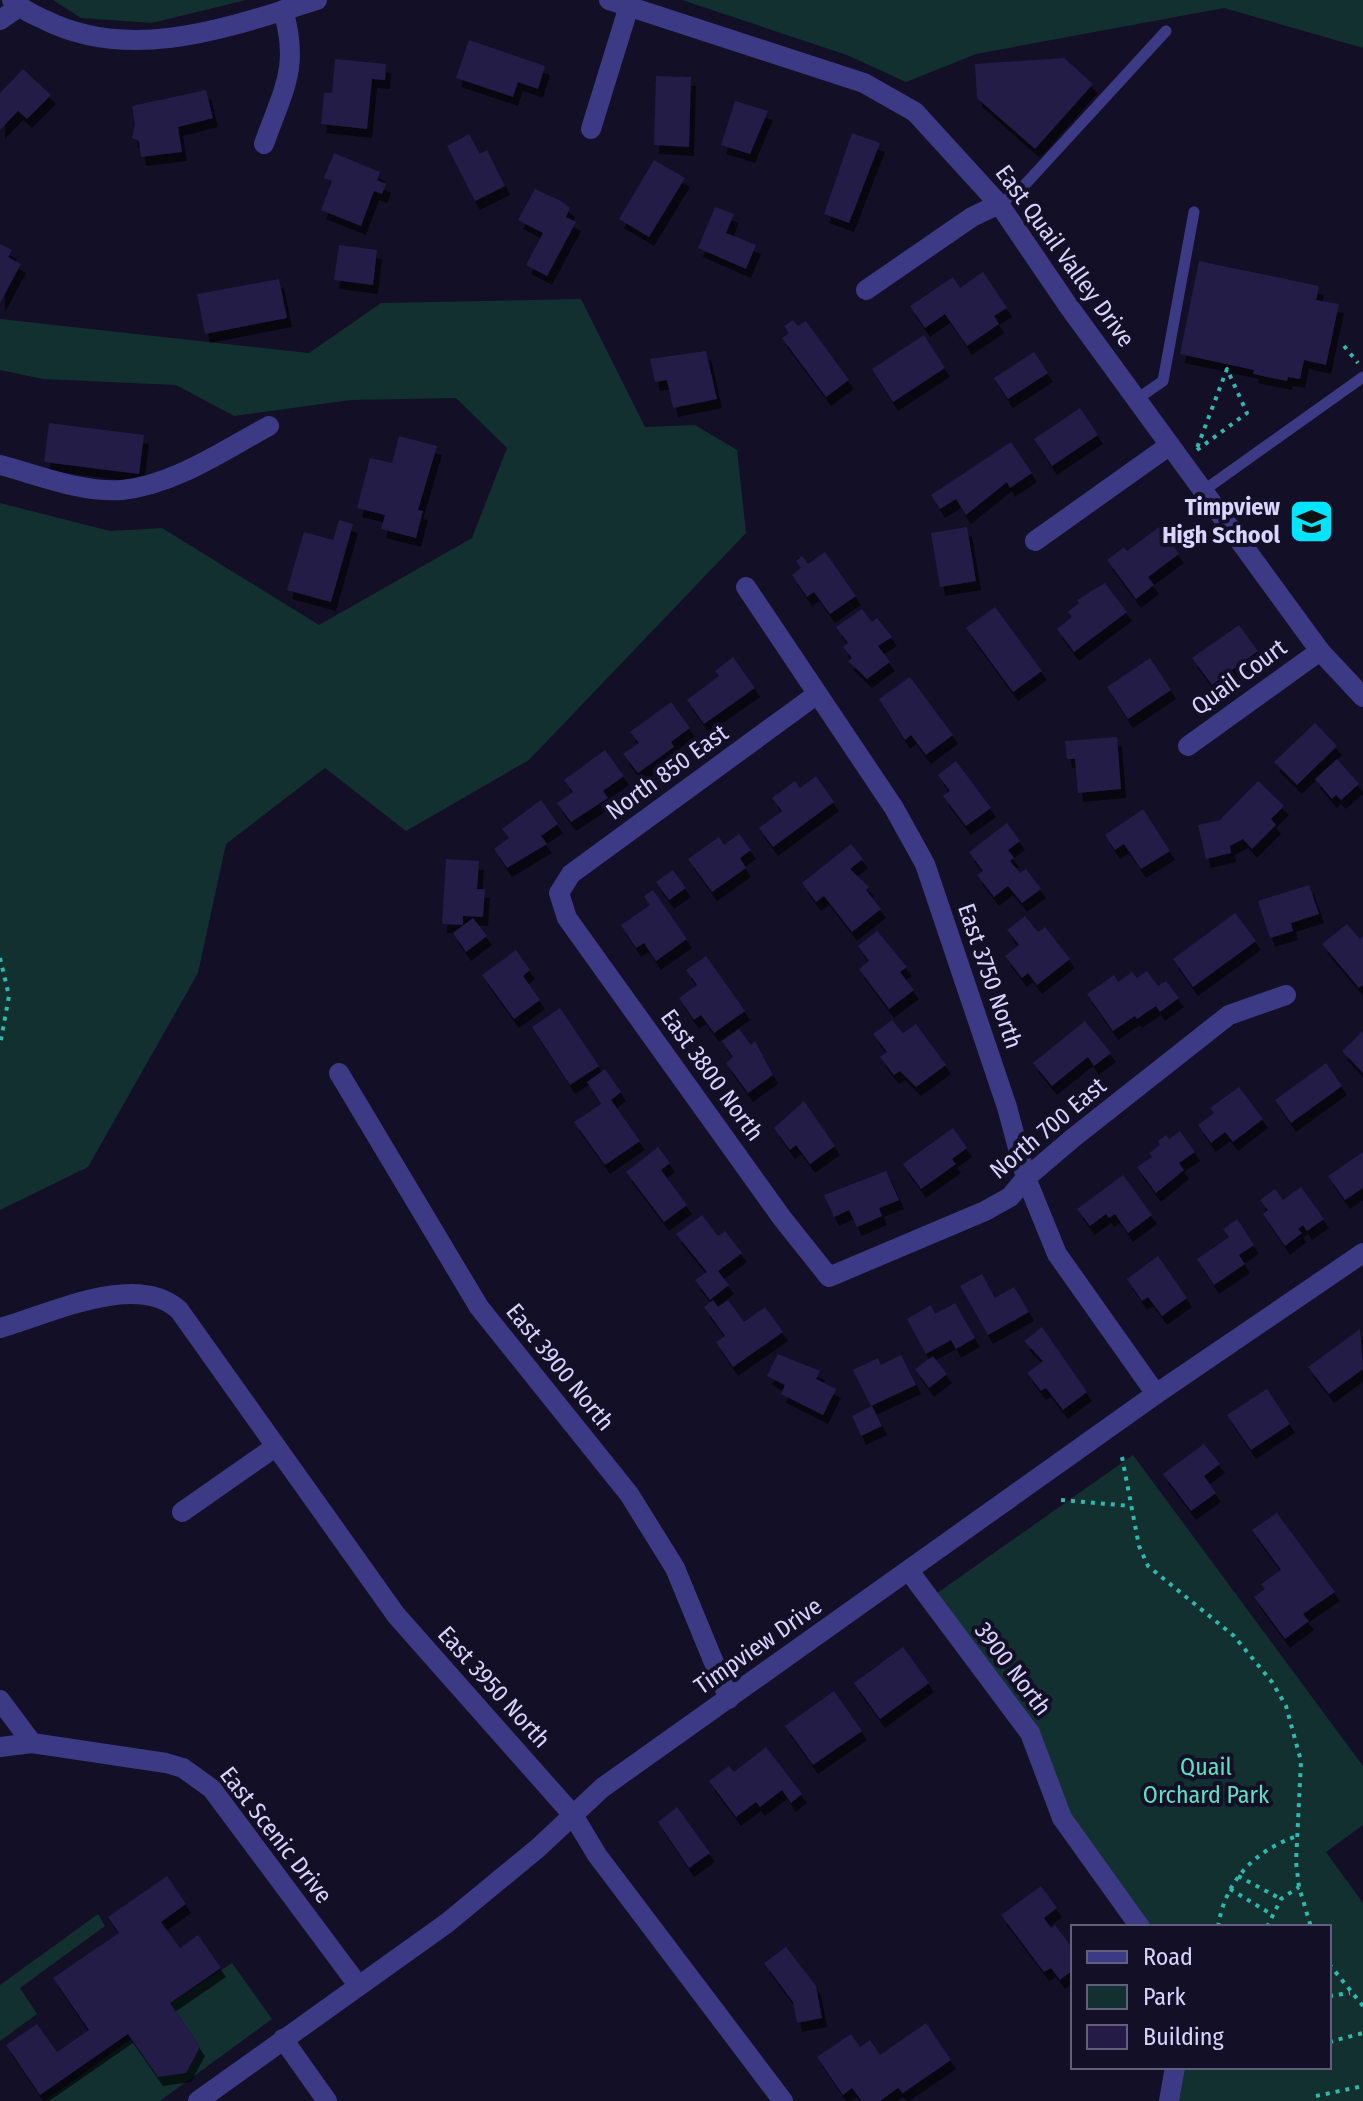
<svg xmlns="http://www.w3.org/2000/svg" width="1363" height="2101" font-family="'Fira Sans Condensed',sans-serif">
<defs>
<filter id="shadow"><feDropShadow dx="5" dy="9" stdDeviation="0" flood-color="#0009"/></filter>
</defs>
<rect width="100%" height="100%" fill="#130f26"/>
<g fill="#12302f">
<path d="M53 0H246L152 23 81 18Z"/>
<path d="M682 0H1363V48L1224 8 976 54 906 82 847 55Z"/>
<path d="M581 299 645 427 695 425 737 450 746 533 529 760 406 831 325 768 226 844 198 973 88 1167 0 1210V503L110 531 162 528 319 625 472 538 507 448 456 398 351 400 234 416 176 385 43 379 0 370V319L309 353 381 303Z"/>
<path d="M1133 1455 1363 1766V1825L1326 1852 1363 1903V2101H1172L1179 2067H1329V1927H1145L1066 1816 1034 1729 933 1596Z"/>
<path d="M98 1914 105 1926 20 1988 37 2014 0 2041V1985Z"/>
<path d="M232 1963 272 2019 160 2101H45L131 2039 158 2077 186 2073 200 2047 170 2003Z"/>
</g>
<g fill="#241b47" filter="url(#shadow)">
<path d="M469 40 545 66 538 89 518 82 513 97 456 78Z"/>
<path d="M1064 58 1093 84 1035 149 977 98 975 64Z"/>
<path d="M335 59 386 64 385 80 372 79 367 129 321 124 324 93H332Z"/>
<path d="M23 69 51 95 27 119 18 111 0 130V93Z"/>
<path d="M656 76 691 77 689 147 654 145Z"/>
<path d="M206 90 213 118 178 127 182 152 141 157 139 141 132 138 135 125 132 106Z"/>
<path d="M735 101 768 111 750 154 721 145Z"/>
<path d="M852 133 880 143 849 223 824 214Z"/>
<path d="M469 134 480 154 487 150 505 186 475 201 447 146Z"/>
<path d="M334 153 380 172 377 180 386 184 382 194 374 191 361 226 321 210 332 181 324 178Z"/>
<path d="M654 160 685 178 649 237 619 219Z"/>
<path d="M535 189 561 201 570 208 566 217 576 222 547 276 526 265 543 233 518 220Z"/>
<path d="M715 207 734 214 726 233 756 245 746 269 698 248Z"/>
<path d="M0 244 12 250 8 257 21 264 0 303Z"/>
<path d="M339 245 377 250 373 285 334 280Z"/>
<path d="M1199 261 1319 286 1316 300 1339 304 1326 365 1304 360 1300 379 1288 377 1287 381 1253 374 1254 370 1180 354Z"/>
<path d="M983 272 1007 308 994 316 999 324 967 346 945 314 925 328 910 306 953 277 960 288Z"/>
<path d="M279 279 287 318 205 334 197 294Z"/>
<path d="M793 320 798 326 806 321 849 380 826 397 782 338 789 333 784 326Z"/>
<path d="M924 335 945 368 893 402 872 369Z"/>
<path d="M706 351 717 399 673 408 667 380 655 382 650 359Z"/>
<path d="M1034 352 1048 373 1008 399 994 378Z"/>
<path d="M1080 408 1098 435 1052 466 1034 439Z"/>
<path d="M49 423 144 435 139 474 44 462Z"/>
<path d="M399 436 437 446 418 510 423 511 416 538 381 529 385 515 357 508 370 458 392 463Z"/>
<path d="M1011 442 1032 473 1010 488 1007 482 966 515 956 499 940 509 931 495Z"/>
<path d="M339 520 353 524 331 602 287 590 304 532 333 540Z"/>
<path d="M967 527 976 581 940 587 931 533Z"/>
<path d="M1159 527 1179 554 1148 577 1154 585 1136 599 1107 560 1124 547 1127 551Z"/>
<path d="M825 552 856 596 830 614 814 592 807 597 792 575 801 568 796 561 802 556 808 564Z"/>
<path d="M1105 583 1127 612 1074 652 1057 629 1072 617 1068 612 1079 603 1077 600Z"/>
<path d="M995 607 1042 671 1013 692 966 628Z"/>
<path d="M862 609 872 622 877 618 892 637 878 646 890 662 867 679 848 661 852 658 843 647 848 643 836 627Z"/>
<path d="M1239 625 1258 651 1212 685 1192 658Z"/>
<path d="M733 657 755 688 704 724 687 700 719 676 715 671Z"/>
<path d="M1150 658 1171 690 1128 719 1107 687Z"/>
<path d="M910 677 953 735 926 755 911 735 905 740 879 699Z"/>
<path d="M671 702 690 728 671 742 674 747 638 773 623 754 639 743 630 732Z"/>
<path d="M1315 723 1337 746 1297 785 1274 762Z"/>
<path d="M1117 737 1121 789 1078 793 1075 759H1067L1065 741Z"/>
<path d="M605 750 624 776 603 791 608 798 571 822 557 803 573 792 564 780Z"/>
<path d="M1337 759 1359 784 1341 800 1336 795 1332 799 1315 779Z"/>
<path d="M956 761 991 808 966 826 943 796 950 791 938 775Z"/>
<path d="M816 776 834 802 773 847 759 828 782 811 772 798 795 781 800 788Z"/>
<path d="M1258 781 1284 806 1271 819 1276 825 1252 849 1243 839 1230 846 1231 853 1206 859 1198 825 1220 820Z"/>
<path d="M541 800 558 824 541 836 547 844 507 868 494 849 509 838 502 829Z"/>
<path d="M1143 809 1170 851 1141 869 1124 844 1115 850 1105 835Z"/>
<path d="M1007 823 1020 841 1008 850 1014 858 1010 861 1020 873 1026 869 1041 889 1022 903 1008 886 994 897 977 875 983 871 969 852Z"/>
<path d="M739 834 751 850 740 858 746 868 712 892 688 859 719 837 724 845Z"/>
<path d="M851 844 863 859 850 869 869 887 866 890 881 909 852 932 824 896 816 902 802 883Z"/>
<path d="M446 859 479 861 477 889H485L483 917 463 916V925L442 924Z"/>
<path d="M673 870 686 888 669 900 656 882Z"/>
<path d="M1309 885 1319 914 1291 923 1293 931 1270 938 1258 901Z"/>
<path d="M653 890 687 939 656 961 644 943 636 948 621 925 650 905 644 896Z"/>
<path d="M1235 913 1256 941 1193 987 1173 959Z"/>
<path d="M1025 916 1038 932 1045 927 1070 959 1037 985 1028 973 1022 978 1005 956 1019 945 1007 930Z"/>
<path d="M473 918 487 936 466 952 453 933Z"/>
<path d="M1347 924 1360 939 1363 936V985L1359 988 1322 944Z"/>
<path d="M877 931 907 967 900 972 914 990 889 1009 859 969 869 961 858 946Z"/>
<path d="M516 950 530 970 523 976 540 1000 514 1019 482 975Z"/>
<path d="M706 956 745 1011 714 1033 701 1015 694 1020 679 998 697 985 686 970Z"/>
<path d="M1147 971 1158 986 1166 981 1179 998 1160 1012 1156 1006 1137 1019 1135 1016 1113 1031 1087 994 1114 975 1118 982 1132 972 1137 978Z"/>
<path d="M560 1008 599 1066 570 1085 532 1027Z"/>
<path d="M892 1020 903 1033 916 1024 946 1065 916 1087 900 1071 894 1075 880 1057 887 1052 873 1034Z"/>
<path d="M1085 1021 1111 1053 1094 1066 1088 1057 1052 1086 1033 1063Z"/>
<path d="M739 1029 751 1045 755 1041 773 1075 748 1093 726 1063 733 1057 722 1041Z"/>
<path d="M1363 1031V1073L1342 1051Z"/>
<path d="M1326 1063 1342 1086 1291 1123 1275 1100Z"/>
<path d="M605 1069 621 1092 611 1100 640 1141 605 1165 574 1122 601 1104 587 1082Z"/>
<path d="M1239 1087 1263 1119 1233 1142 1225 1132 1211 1143 1198 1125 1214 1113 1210 1108Z"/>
<path d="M804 1101 835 1146 810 1164 796 1145 790 1150 774 1128Z"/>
<path d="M953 1128 967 1148 952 1159 956 1164 921 1189 903 1164Z"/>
<path d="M1180 1131 1195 1152 1179 1163 1184 1170 1156 1193 1137 1167 1152 1157 1149 1153 1160 1145 1158 1141 1166 1135 1169 1139Z"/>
<path d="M658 1147 670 1163 661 1170 687 1205 664 1222 626 1172Z"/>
<path d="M1363 1152V1188L1345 1200 1328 1176Z"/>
<path d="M886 1171 899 1200 879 1208 882 1216 857 1227 849 1210 834 1217 824 1195Z"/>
<path d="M1123 1175 1152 1215 1128 1233 1115 1214 1109 1218 1106 1214 1090 1226 1077 1209Z"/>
<path d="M1301 1187 1324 1219 1307 1231 1303 1225 1298 1229 1302 1233 1285 1246 1263 1214 1268 1210 1260 1200 1275 1189 1283 1200Z"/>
<path d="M702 1215 718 1236 725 1231 742 1253 718 1271 729 1285 710 1300 695 1280 707 1272 676 1234Z"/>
<path d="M1237 1219 1254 1245 1239 1255 1245 1264 1214 1285 1197 1259 1229 1237 1223 1229Z"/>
<path d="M1158 1256 1187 1298 1162 1316 1148 1297 1142 1301 1127 1279Z"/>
<path d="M982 1274 995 1298 1014 1287 1029 1312 988 1335 960 1286Z"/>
<path d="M713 1300 718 1307 728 1300 744 1322 765 1307 783 1332 733 1367 716 1342 725 1336 704 1307Z"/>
<path d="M955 1303 975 1338 956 1349 951 1340 926 1354 907 1319 931 1305 935 1314Z"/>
<path d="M1042 1327 1087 1392 1063 1410 1046 1388 1041 1391 1027 1373 1043 1361 1024 1341Z"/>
<path d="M1360 1329 1363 1369 1329 1394 1308 1367Z"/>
<path d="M778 1354 820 1371 816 1379 836 1389 823 1415 781 1394 785 1385 767 1376Z"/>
<path d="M901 1355 916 1385 871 1406 853 1370 878 1358 881 1365Z"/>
<path d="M933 1356 947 1374 929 1388 915 1369Z"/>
<path d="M1267 1389 1290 1424 1251 1450 1227 1415Z"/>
<path d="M872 1406 882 1426 861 1436 852 1416Z"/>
<path d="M1204 1444 1220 1464 1204 1476 1216 1493 1191 1511 1163 1474Z"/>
<path d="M1277 1513 1335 1592 1303 1614 1309 1621 1285 1639 1254 1597 1265 1589 1261 1584 1281 1570 1252 1530Z"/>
<path d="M903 1647 929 1683 880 1719 854 1683Z"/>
<path d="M834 1691 862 1731 813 1765 785 1726Z"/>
<path d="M766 1747 802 1794 791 1803 782 1790 760 1807 756 1802 736 1817 709 1781 729 1766 734 1772Z"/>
<path d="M677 1807 710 1853 689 1868 658 1822Z"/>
<path d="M167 1876 186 1904 161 1922 180 1948 198 1935 221 1968 170 2003 200 2047 186 2073 158 2077 128 2034 40 2095 6 2045 37 2024 57 2052 89 2030 53 1978 119 1933 108 1917Z"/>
<path d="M1041 1886 1057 1908 1044 1918 1051 1928 1055 1925 1073 1949V1970L1060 1980 1051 1968 1044 1972 1001 1915Z"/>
<path d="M786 1947 816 1986 822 2018 797 2023 793 2002 764 1963Z"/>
<path d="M926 2023 951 2060 903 2093 898 2088 880 2101H862L852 2088 843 2095 817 2057 851 2034 860 2047 870 2040 880 2055Z"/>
</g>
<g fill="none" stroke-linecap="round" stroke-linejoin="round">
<g stroke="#2fb8b0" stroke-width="4" stroke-dasharray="4 6" stroke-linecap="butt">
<path d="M1344 346 1358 363"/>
<path d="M1197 450 1247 413 1227 369 1197 448"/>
<path d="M0 958 9 996 0 1045"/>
<path d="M1122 1457 1139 1546 1148 1566 1234 1636 1272 1682 1286 1706 1301 1761 1296 1862 1299 1887 1311 1927"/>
<path d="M1061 1500 1131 1506"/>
<path d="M1238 1876 1281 1899"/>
<path d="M1230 1889 1271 1914"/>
<path d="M1218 1927C1225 1881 1254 1851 1297 1836"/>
<path d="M1267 1927 1281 1899 1299 1887"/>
<path d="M1329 1964 1363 2006"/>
<path d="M1329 1996 1350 1993"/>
<path d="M1329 2042 1363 2033"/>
<path d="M1316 2096 1363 2086"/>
</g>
<g stroke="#3d3a85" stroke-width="11">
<path d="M999 204 1020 190 1166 31"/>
<path d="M1137 399 1163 381 1194 212"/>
<path d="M1203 491 1363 377"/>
</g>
<g stroke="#3d3a85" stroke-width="20">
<path d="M0 20 19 7"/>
<path d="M591 129 629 6"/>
<path d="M264 144C283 90 300 68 283 10"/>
<path d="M866 290 972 217 999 204"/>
<path d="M0 465C38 475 82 493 122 490 174 485 224 450 269 426"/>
<path d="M1035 541 1170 445"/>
<path d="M746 587 894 808 925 864 1007 1107 1026 1178 1057 1254 1156 1394"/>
<path d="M816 695 571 874 559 893 567 918 782 1218 829 1277 985 1211 1010 1197 1026 1178 1073 1138 1229 1015 1286 995"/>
<path d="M1188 746 1320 651"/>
<path d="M339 1073 479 1307 629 1494 675 1568 729 1699"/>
<path d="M0 1328C50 1314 136 1271 179 1310L396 1615 573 1815 597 1855 783 2101"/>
<path d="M182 1512 275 1447"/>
<path d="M909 1571 1030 1733 1062 1818 1140 1927"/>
<path d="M0 1700 32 1743"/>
<path d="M0 1747 32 1743 166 1763 183 1768 212 1789 358 1985"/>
<path d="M283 2039 327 2101"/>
<path d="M1169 2101 1175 2067"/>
</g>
<g stroke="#3d3a85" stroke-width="20">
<path d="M12 0C21 9 32 14 43 19 131 64 229 27 317 0"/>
<path d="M609 0 864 83 915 112 999 204 1067 304 1320 651 1363 697"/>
<path d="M198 2101 447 1923 538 1848 602 1788 1156 1394 1363 1253"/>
</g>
</g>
<defs>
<symbol id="school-square" viewBox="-11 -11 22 22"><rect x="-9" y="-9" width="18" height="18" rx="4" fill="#00e5ff" stroke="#130f26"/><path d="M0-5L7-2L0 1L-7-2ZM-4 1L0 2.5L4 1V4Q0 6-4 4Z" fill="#111"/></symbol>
</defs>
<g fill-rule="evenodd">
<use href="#school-square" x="1286" y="496" width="51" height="51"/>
</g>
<g text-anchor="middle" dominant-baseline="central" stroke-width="8" stroke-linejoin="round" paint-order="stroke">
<g font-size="24" fill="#d9d4ff" stroke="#130f26">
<text transform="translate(1065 256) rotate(54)">East Quail Valley Drive</text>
<text transform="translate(1239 677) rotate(-36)">Quail Court</text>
<text transform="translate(667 772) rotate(-36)">North 850 East</text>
<text transform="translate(990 976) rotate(71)">East 3750 North</text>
<text transform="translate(712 1075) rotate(54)">East 3800 North</text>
<text transform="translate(1048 1128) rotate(-40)">North 700 East</text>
<text transform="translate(560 1367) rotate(51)">East 3900 North</text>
<text transform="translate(758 1646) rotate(-35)">Timpview Drive</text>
<text transform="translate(1013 1669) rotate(53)">3900 North</text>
<text transform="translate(494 1687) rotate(48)">East 3950 North</text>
<text transform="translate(276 1835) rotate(52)">East Scenic Drive</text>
</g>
<g font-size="24" font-weight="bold" fill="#d9d4ff" stroke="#130f26" text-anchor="end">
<text x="1280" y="507">Timpview<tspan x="1280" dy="28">High School</tspan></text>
</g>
<g font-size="24" fill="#5fe0c0" stroke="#130f26">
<text x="1206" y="1767">Quail<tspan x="1206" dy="28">Orchard Park</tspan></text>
</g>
</g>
<rect x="1071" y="1925" width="260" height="144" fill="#130f26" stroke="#625e7d" stroke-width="2"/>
<rect x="1087" y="1951" width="40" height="12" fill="#3d3a85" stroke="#625e7d" stroke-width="2"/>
<text x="1143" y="1965" font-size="24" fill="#d9d4ff">Road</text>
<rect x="1087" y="1985" width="40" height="24" fill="#12302f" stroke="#625e7d" stroke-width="2"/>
<text x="1143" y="2005" font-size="24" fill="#d9d4ff">Park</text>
<rect x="1087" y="2025" width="40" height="24" fill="#241b47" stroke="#625e7d" stroke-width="2"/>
<text x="1143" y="2045" font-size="24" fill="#d9d4ff">Building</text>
</svg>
